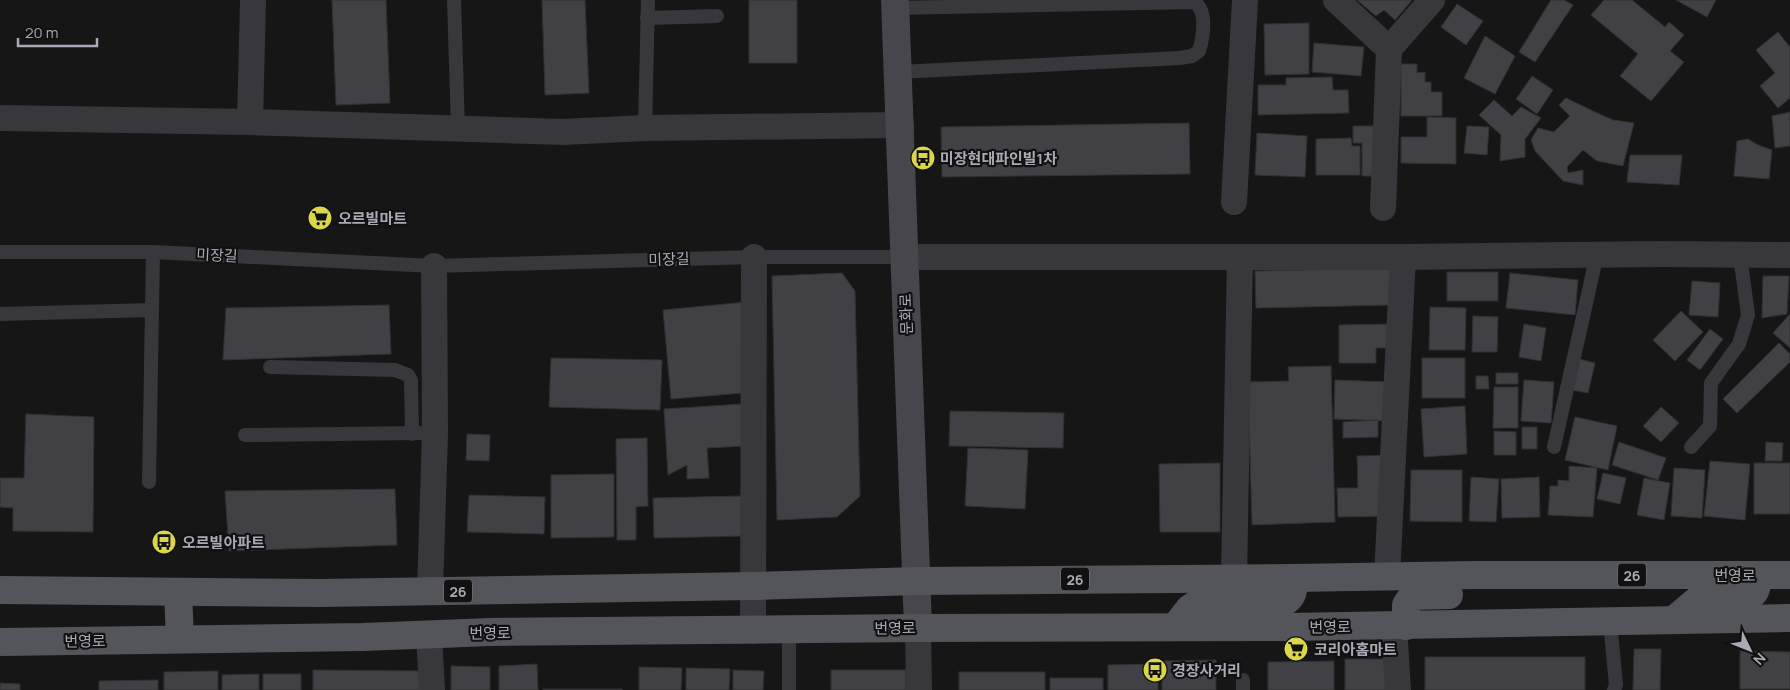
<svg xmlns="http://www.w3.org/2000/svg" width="1790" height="690" font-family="Manrope,'Noto Sans KR',sans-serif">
<rect width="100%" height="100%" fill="#161617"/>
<g fill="#414044" stroke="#313033">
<path d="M332 0H386L390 103 336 105Z"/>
<path d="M542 0H585L589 93 545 95Z"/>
<rect x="749" y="0" width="48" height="63"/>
<path d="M1357 0H1412L1395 20 1384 10 1376 16Z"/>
<path d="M1551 0H1564L1573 5 1535 62 1519 52Z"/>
<path d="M1604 0H1632L1665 27 1669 22 1684 35 1670 51 1684 62 1651 101 1620 76 1638 54 1591 15Z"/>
<path d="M1676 0H1716L1707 17Z"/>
<path d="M1457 4 1483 21 1466 45 1441 27Z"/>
<path d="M1309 23V74L1265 75 1264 24Z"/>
<path d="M1778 32 1790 47V98L1778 108 1760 86 1775 73 1756 50Z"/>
<path d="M1485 36 1515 56 1495 94 1464 78Z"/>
<path d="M1314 43 1364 47 1361 76 1312 72Z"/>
<path d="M1401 64H1417V73L1425 72V82H1431V92H1442V116H1401Z"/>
<path d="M1532 76 1553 90 1537 114 1516 99Z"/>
<path d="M1332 77 1333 90H1348L1349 113 1258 115V85H1286V78Z"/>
<path d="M1566 98 1595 112 1613 120 1634 123 1623 166 1597 161 1583 150 1567 167 1568 173 1583 170V185L1563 181 1535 151 1531 140 1538 128 1554 132 1570 116 1559 105Z"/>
<path d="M1494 100 1512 116 1521 107 1541 118 1525 139V157L1500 161 1501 135 1479 115Z"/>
<path d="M1790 112V146L1775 148 1772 116Z"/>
<path d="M1427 117 1456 118V164L1401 163V137H1427Z"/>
<path d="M1189 123 1190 174 942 177 941 127Z"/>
<path d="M1353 126H1377V176H1362V143H1353Z"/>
<path d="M1467 126 1489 127 1487 155 1464 153Z"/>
<path d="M1257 133 1307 136 1305 177 1255 175Z"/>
<path d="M1351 138 1352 146H1360V175H1316V139Z"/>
<path d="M1748 139 1758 145 1772 150 1769 179 1734 176 1737 141Z"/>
<path d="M1630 155H1682L1679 185 1627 182Z"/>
<path d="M1392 268V305L1256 308 1255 271Z"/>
<rect x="1447" y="272" width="51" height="29"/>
<path d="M842 273 855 291 860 496 837 517 777 520 772 276Z"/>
<path d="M1510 273 1578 280 1575 315 1506 308Z"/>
<path d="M1763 276H1789L1787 314 1762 318Z"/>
<path d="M1692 281 1720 283 1718 317 1689 315Z"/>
<path d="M746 302 755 392 671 399 663 310Z"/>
<path d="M389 305 391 354 223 360 226 308Z"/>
<path d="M1430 307 1466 308 1465 350H1429Z"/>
<path d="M1681 311 1703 332 1675 361 1653 340Z"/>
<path d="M1790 314V348L1773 333Z"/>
<path d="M1473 316 1498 317 1497 352H1472Z"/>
<path d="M1391 324V348H1376V363H1339V325Z"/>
<path d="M1524 324 1546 328 1541 361 1519 357Z"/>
<path d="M1710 329 1723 339 1700 370 1687 360Z"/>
<path d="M1779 343 1790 354V362L1737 413 1723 399Z"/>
<path d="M551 358 662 360 660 410 549 407Z"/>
<rect x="1422" y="358" width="43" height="40"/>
<path d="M1579 359 1595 363 1588 393 1572 390Z"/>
<path d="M1331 366 1335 522 1252 525 1248 382 1289 381 1288 367Z"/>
<rect x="1496" y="373" width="22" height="11"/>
<path d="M1476 376H1488L1489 389H1476Z"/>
<path d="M1335 380 1390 382 1389 421 1334 419Z"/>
<path d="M1524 380 1554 382 1551 423 1521 421Z"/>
<path d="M1494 387H1518V428H1493Z"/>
<path d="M742 404 744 446 707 448 709 478 687 479V465L668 475 664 409Z"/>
<path d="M1465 406 1467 454 1424 457 1421 409Z"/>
<path d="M1661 407 1679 423 1661 442 1643 426Z"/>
<path d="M950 411 1064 413 1063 448 949 446Z"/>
<path d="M26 414 94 417 93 532 13 531V508L0 507V478H24Z"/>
<path d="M1575 417 1617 426 1608 470 1565 460Z"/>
<path d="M1378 420V437L1343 438V422Z"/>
<rect x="1522" y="427" width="15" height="22"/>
<path d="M1494 431 1516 432V455H1494Z"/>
<path d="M467 434 490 435 489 461 466 460Z"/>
<path d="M647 438 648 506 636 507V540H617L616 439Z"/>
<path d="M1619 442 1666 458 1658 480 1612 465Z"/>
<path d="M1766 442 1783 443 1782 461H1765Z"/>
<path d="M968 448 1028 450 1025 509 965 506Z"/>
<path d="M1398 455 1399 516 1338 517 1337 488H1358L1357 456Z"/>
<path d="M1710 461 1750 464 1745 520 1704 516Z"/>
<path d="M1220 463V532H1160L1159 464Z"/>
<rect x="1754" y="463" width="36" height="51"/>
<path d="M1569 466 1597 468 1593 517 1548 515 1550 486H1558V480L1569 481Z"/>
<path d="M1674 468 1705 470 1702 518 1671 516Z"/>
<path d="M1411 470H1462V522L1410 521Z"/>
<path d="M1603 473 1626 478 1620 504 1597 499Z"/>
<path d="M614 474V537L551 538V475Z"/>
<path d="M1471 477 1499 479 1496 522 1469 521Z"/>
<path d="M1539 477 1540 517 1502 518 1501 479Z"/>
<path d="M1644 478 1670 483 1664 520 1637 515Z"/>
<path d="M395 489 397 545 229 551 225 491Z"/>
<path d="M469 495 545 497 544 534 467 532Z"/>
<path d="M742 496 743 536 654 538 653 498Z"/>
<path d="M1634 649H1661L1660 690H1633Z"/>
<path d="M1740 651 1790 652V689H1740Z"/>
<rect x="1425" y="657" width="160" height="33"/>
<rect x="1345" y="659" width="45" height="31"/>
<path d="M1216 660V690H1162V661Z"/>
<path d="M1334 661V690H1268V662Z"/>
<path d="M537 664 538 690H499V666Z"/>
<path d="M1158 664V690H1108V665Z"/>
<path d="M451 666 490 667V690H451Z"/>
<path d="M639 667 682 668 681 690H639Z"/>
<path d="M686 668 730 669 729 690H686Z"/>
<path d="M313 670 420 671V690H313Z"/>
<path d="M733 670 764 671 763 690H733Z"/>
<rect x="831" y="670" width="75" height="20"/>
<path d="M218 671V690H164V672Z"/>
<rect x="959" y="672" width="86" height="18"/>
<path d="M259 674V690H222V675Z"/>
<rect x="263" y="674" width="38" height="16"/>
<rect x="1050" y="678" width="53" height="12"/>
<path d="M158 680V690H99V681Z"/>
<path d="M0 683 20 684V690H0Z"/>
<rect x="543" y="689" width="79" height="1"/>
</g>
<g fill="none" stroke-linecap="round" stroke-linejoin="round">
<g stroke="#38373c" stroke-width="14">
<path d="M454 0 458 129"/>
<path d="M896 8 1194 2C1208 10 1203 38 1199 51L1192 56 1180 58 899 72"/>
<path d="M647 18 717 16"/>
<path d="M645 128 648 0"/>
<path d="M0 252H153L434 266 754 257H903"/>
<path d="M0 314 152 310"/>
<path d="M270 367 395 370 408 375 411 380 412 434"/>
<path d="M245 435 422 433"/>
<path d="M1554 447 1597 254"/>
<path d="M1691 447 1710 426 1711 383 1739 344 1748 315 1740 255"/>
<path d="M149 482 153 252"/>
<path d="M1610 621 1616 685 1614 690"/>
<path d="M789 629V690"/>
<path d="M1243 680V690"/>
</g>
<g stroke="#38373c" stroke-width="26">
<path d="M1336 0 1389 49 1432 0"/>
<path d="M0 118 250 122 563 132 645 128 901 125"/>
<path d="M250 122 253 0"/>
<path d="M1234 202 1245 0"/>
<path d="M1383 208 1389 49"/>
<path d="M903 257H1403L1661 254 1790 255"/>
<path d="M1387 577 1403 257"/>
<path d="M1234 578 1240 257"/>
<path d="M430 591 435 433 434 266"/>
<path d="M1394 626 1398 690"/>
<path d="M918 628 919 690"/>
<path d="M753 631 754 257"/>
<path d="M429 634 432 690"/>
</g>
<path stroke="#46464c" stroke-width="28" d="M895 0 918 628"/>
<g stroke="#54545b" stroke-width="28">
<path d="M0 590 320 593 752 586 916 581 1293 578 1474 575H1790"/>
<path d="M178 592 180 639"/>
<path d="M1675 619 1701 597 1750 596C1759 591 1756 583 1756 575"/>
<path d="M1406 626V605L1412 596 1449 595"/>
<path d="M1175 627 1189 609 1198 603 1286 601C1295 595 1293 588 1293 578"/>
<path d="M0 642 363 637 490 632 918 628 1289 627 1790 618"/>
</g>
</g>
<defs>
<symbol id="bus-disc" viewBox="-11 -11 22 22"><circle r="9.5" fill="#dcd649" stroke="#111112"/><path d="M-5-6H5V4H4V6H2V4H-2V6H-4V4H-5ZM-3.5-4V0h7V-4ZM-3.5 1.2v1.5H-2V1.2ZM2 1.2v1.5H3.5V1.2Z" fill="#111"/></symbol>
<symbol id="supermarket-disc" viewBox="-11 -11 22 22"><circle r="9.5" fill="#dcd649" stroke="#111112"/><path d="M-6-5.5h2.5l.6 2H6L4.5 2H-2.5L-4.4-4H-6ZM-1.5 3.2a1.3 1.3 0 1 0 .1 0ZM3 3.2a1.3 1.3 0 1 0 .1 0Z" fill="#111"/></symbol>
</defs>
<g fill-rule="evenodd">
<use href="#bus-disc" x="909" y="144" width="28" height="28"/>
<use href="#supermarket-disc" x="306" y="204" width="28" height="28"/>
<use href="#bus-disc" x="150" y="528" width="28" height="28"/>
<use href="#supermarket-disc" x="1282" y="635" width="28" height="28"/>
<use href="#bus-disc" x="1141" y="656" width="28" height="28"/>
</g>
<g text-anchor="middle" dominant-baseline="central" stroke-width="4.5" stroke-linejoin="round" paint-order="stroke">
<g fill="#111112" stroke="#7b7c85" stroke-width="1">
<rect x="1618" y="563.5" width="28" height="23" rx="4"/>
<rect x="1061" y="567.5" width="28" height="23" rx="4"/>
<rect x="444" y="579.5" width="28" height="23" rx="4"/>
</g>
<g font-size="14" font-weight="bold" fill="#a9aab6">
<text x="1632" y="575">26</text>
<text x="1075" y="579">26</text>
<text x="458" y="591">26</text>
</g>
<g font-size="15" font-weight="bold" fill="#a9aab6" stroke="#111112" text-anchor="start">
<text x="940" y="158">미장현대파인빌1차</text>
<text x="338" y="218">오르빌마트</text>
<text x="182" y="542">오르빌아파트</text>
<text x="1314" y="649">코리아홈마트</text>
<text x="1172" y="670">경장사거리</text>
</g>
<g font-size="15" fill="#a9aab6" stroke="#111112">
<text transform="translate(217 255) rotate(3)">미장길</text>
<text transform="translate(669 259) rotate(-2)">미장길</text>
<text transform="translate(906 314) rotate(-92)">문화로</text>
<text x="1735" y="575">번영로</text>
<text transform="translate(1330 627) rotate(-1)">번영로</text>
<text transform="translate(895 628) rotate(-1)">번영로</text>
<text transform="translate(490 633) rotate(-1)">번영로</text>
<text transform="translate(85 641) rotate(-1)">번영로</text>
</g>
</g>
<g transform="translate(1750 650) rotate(133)" stroke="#111112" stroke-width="4" paint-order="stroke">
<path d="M0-4L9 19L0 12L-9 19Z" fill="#a9aab6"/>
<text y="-8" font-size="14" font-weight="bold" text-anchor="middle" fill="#a9aab6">N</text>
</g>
<path d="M18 38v8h79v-8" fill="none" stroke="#a9aab6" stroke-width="2.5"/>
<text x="25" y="38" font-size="15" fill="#a9aab6" stroke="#111112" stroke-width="4" paint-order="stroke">20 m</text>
</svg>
